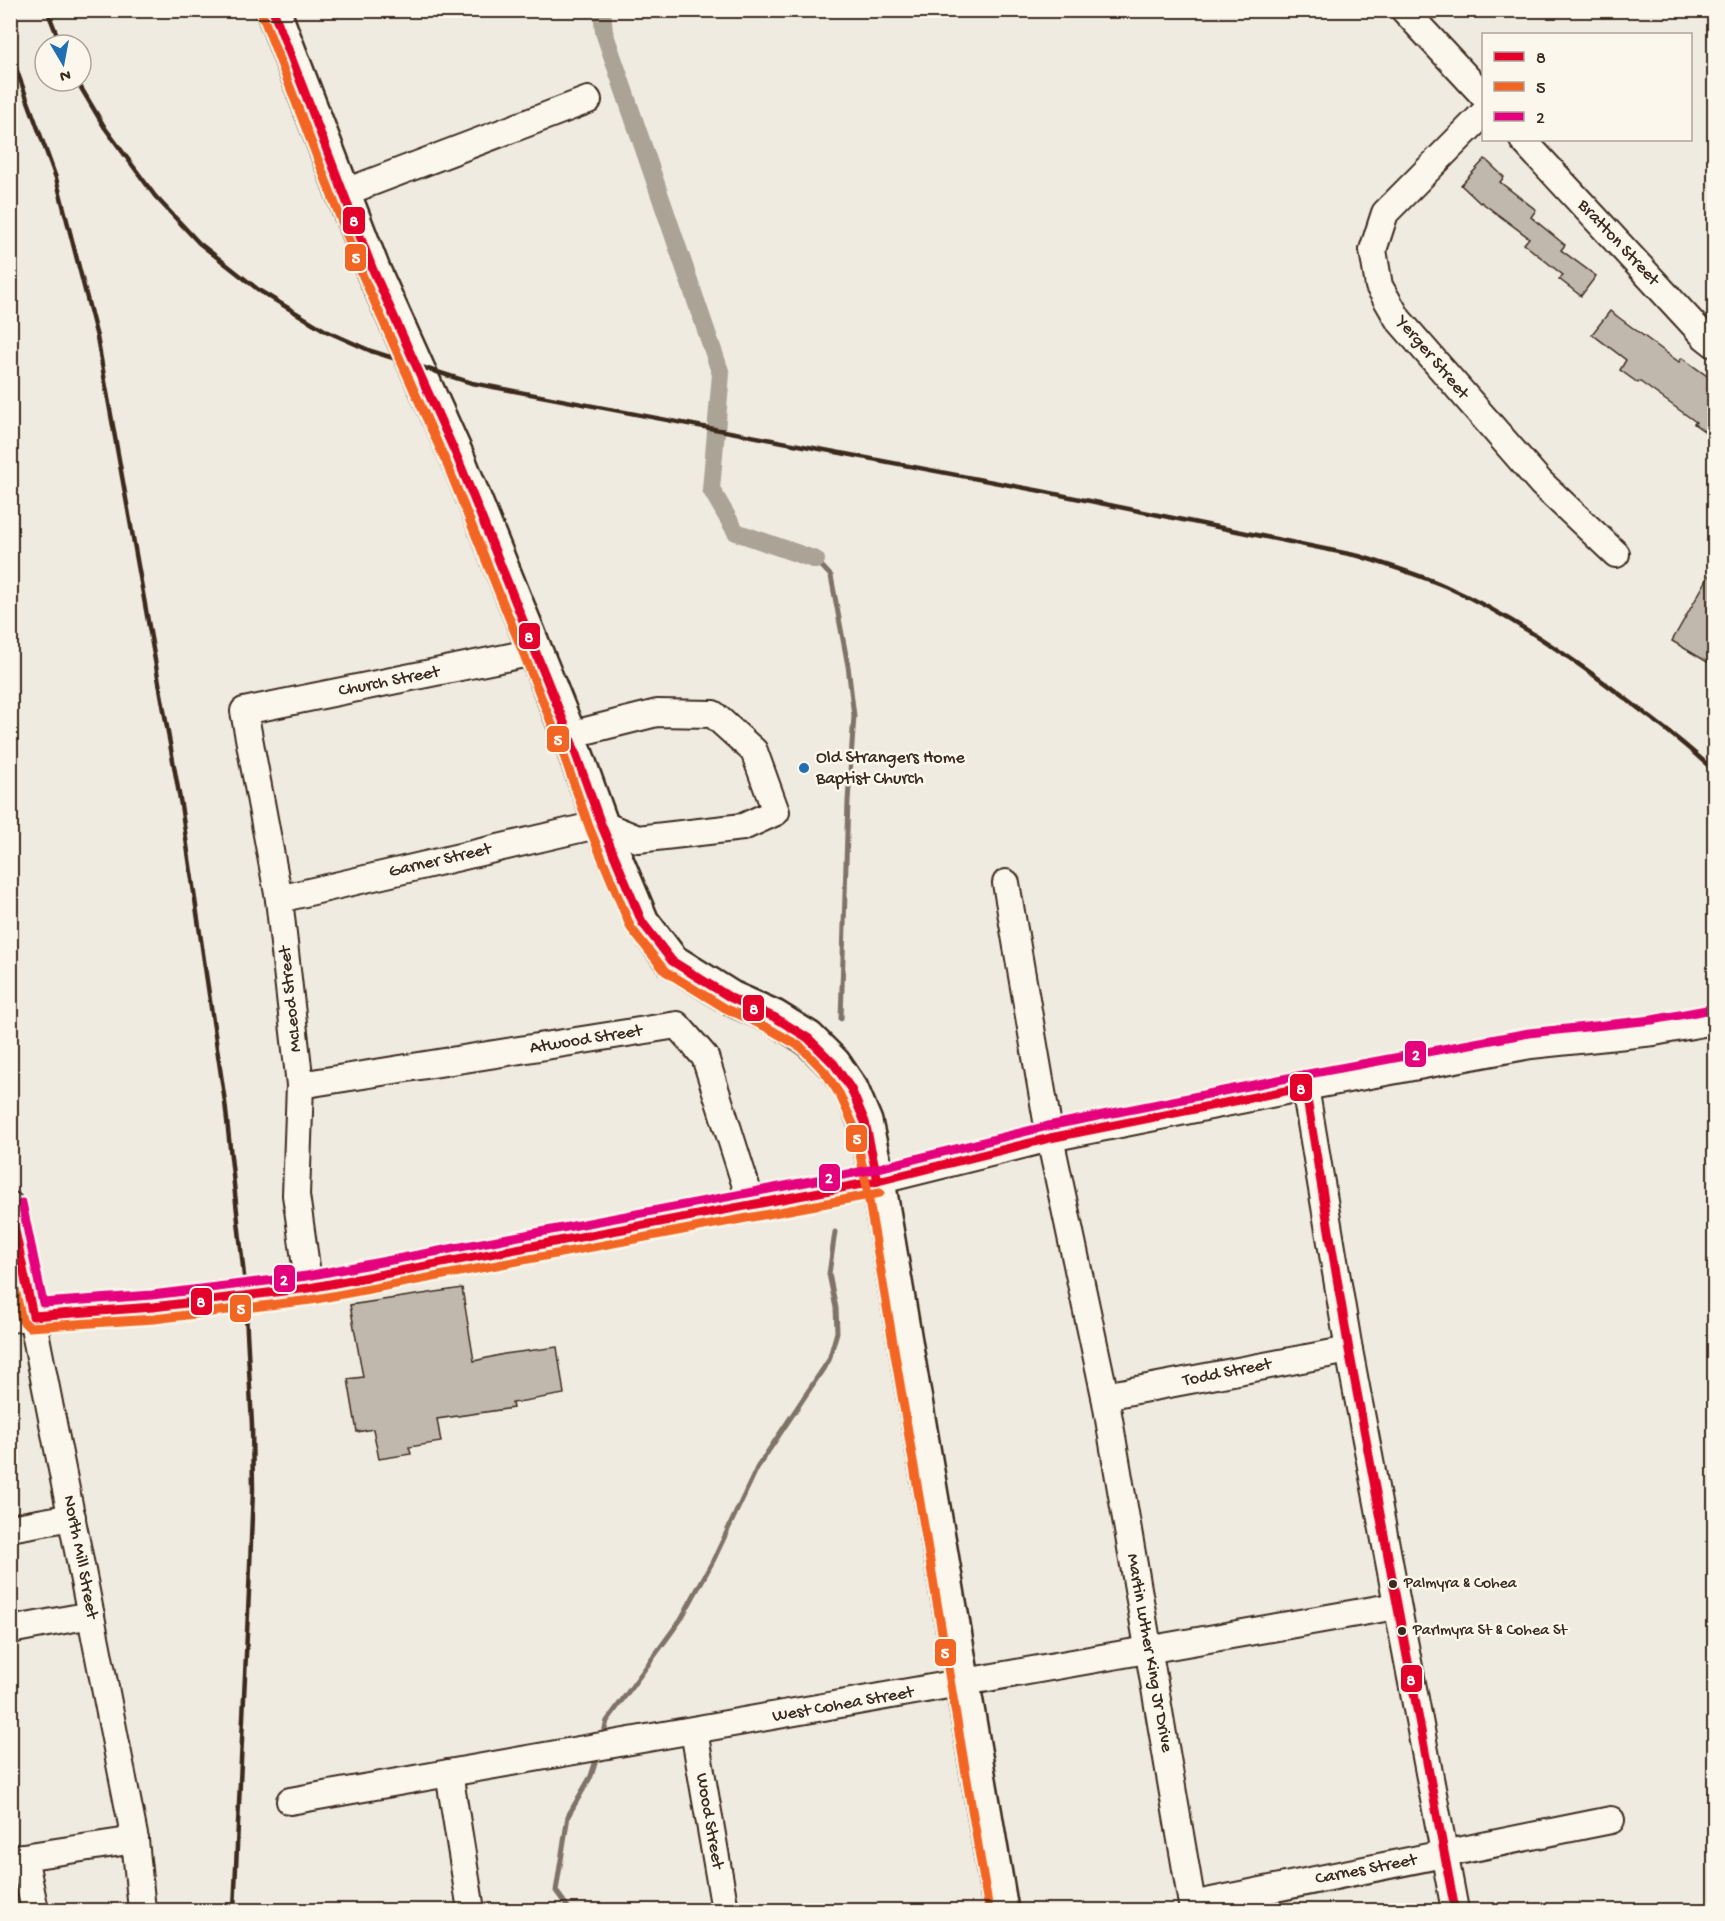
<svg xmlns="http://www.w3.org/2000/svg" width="1725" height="1921" font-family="'Gochi Hand',sans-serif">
<rect width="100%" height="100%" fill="#f0ebe0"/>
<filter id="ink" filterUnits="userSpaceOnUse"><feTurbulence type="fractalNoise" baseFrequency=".0167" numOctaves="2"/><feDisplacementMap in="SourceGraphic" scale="12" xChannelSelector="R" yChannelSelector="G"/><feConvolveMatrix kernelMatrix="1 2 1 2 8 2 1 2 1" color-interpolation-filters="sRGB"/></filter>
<g filter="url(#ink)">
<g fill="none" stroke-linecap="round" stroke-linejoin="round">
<g stroke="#7f7367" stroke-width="5">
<path d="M816 560 831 576 848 666 854 716 848 801 841 1019"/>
<path d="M602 1740 607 1721 681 1619 714 1559 757 1468 829 1360 837 1332 836 1308 829 1274 835 1232"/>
<path d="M570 1910 556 1891 568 1816 591 1776 598 1754"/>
</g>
<path stroke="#aca397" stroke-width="18" d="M602 10 604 32 721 374 711 489 736 532 816 560"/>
</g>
<g fill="#c0b8ad" stroke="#3b2a1e" stroke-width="1.5">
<path d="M1485 159 1504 177 1500 182 1536 210 1531 217 1565 245 1561 250 1596 276 1581 296 1559 279 1563 275 1524 244 1529 238 1481 202 1480 203 1461 185Z"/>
<path d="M1610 311 1679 362 1682 358 1714 381V438L1694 424 1696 422 1639 381 1638 383 1620 370 1626 360 1592 334Z"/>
<path d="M1714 567V666L1672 641Z"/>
<path d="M462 1288 474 1361 504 1354 557 1347 564 1394 512 1403 513 1408 437 1419 441 1442 409 1447 411 1454 379 1459 373 1429 357 1432 348 1379 363 1377 350 1305Z"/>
</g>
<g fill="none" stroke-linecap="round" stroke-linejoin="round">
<defs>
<g id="minor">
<path d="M1404 10 1484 96"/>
<path d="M1484 113 1385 213 1373 250 1379 286 1398 319 1541 483 1616 554"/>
<path d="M1523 140 1705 337 1714 344"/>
<path d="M343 193 588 100"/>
<path d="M1006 883 1050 1138 1105 1396 1193 1910"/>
<path d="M279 899 601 824 638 839 743 827 776 812 754 751 713 714 657 713 569 735"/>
<path d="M300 1085 677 1025 705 1057 752 1205"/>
<path d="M1305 1087 1349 1350 1455 1910"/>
<path d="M10 1205 135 1840 142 1910"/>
<path d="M309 1288 296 1195 300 1085 279 899 244 711 534 652"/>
<path d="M10 1319 33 1316 153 1307 309 1288 878 1181 1050 1138 1305 1087 1531 1045 1654 1032 1714 1021"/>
<path d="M1105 1396 1349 1350"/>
<path d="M10 1528 72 1517"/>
<path d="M10 1630 91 1615"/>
<path d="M694 1731 725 1910"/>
<path d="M449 1773 471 1910"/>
<path d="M290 1801 1396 1606"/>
<path d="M24 1857 35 1910"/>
<path d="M10 1859 135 1840"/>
<path d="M1192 1905 1611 1820"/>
</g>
<path id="major" d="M273 10 373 270 458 459 569 735 601 824 642 922 672 961 731 998 774 1017 808 1038 834 1064 851 1089 865 1122 878 1181 1001 1910"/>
</defs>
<use href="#minor" stroke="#3b2a1e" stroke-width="30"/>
<use href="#major" stroke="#3b2a1e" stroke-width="38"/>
<use href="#minor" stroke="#fbf7ec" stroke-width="26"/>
<use href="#major" stroke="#fbf7ec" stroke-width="33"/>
<g stroke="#3b2a1e" stroke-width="4.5">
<path d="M47 10 61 45"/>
<path d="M10 52 56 178 97 337 181 805 225 1102 244 1276 252 1425 253 1490 249 1591 234 1910"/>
<path d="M77 81 105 128 155 196 199 243 260 291 326 331 371 351 472 383 1041 491 1359 556C1388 565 1417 574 1445 586 1512 616 1572 658 1630 702 1659 724 1688 746 1714 771"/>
</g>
<defs>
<g id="bus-1">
<path d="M273 10 373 270 458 459 569 735 601 824 642 922 672 961 731 998 774 1017 808 1038 834 1064 851 1089 865 1122 878 1181"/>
<path d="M10 1207 33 1316 153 1307 309 1288 878 1181 1050 1138 1305 1087 1349 1350 1455 1910"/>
</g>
<g id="bus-2">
<path d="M262 14 362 274 447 464 558 739 590 829 631 928 665 971 725 1008 768 1028 801 1047 825 1072 840 1095 854 1126 866 1183 989 1910"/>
<path d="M10 1267 22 1320 29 1327 154 1319 311 1300 880 1193"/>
</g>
<path id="bus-3" d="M22 1203 43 1303 152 1295 307 1276 875 1169 1048 1126 1303 1075 1529 1033 1652 1020 1712 1009"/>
</defs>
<use href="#bus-1" stroke="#fbf7ec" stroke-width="14"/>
<use href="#bus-2" stroke="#fbf7ec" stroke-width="14"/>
<use href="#bus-3" stroke="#fbf7ec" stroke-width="14"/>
<use href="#bus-1" stroke="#e4002b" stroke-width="9"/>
<use href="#bus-2" stroke="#f26522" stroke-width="9"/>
<use href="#bus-3" stroke="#e5007d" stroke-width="9"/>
</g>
</g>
<circle fill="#1f6fb2" stroke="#fbf7ec" stroke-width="2" cx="804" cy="768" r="6"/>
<g fill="#3b2a1e" stroke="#fbf7ec" stroke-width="2">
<circle cx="1393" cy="1584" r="5"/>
<circle cx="1402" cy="1631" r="5"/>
</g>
<g text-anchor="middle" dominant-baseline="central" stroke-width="5" stroke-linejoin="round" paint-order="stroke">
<g font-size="16" fill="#3b2a1e" stroke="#fbf7ec" text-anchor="start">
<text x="1404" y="1584">Palmyra &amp; Cohea</text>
<text x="1413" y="1631">Parlmyra St &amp; Cohea St</text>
</g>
<g font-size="18" fill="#3b2a1e" stroke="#fbf7ec">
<text transform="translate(1618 243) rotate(47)">Bratton Street</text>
<text transform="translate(1432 358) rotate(50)">Yerger Street</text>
<text transform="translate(389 682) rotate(-11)">Church Street</text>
<text transform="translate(440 861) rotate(-13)">Garner Street</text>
<text transform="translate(291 999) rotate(-96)">McLeod Street</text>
<text transform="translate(586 1040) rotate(-9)">Atwood Street</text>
<text transform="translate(1227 1373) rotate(-11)">Todd Street</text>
<text transform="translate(80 1557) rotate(79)">North Mill Street</text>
<text transform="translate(1149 1653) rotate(80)">Martin Luther King Jr Drive</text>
<text transform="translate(843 1705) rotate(-10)">West Cohea Street</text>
<text transform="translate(709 1821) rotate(80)">Wood Street</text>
<text transform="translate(1366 1870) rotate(-11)">Carnes Street</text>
</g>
<g font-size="18" fill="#3b2a1e" stroke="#fbf7ec" text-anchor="start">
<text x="816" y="758">Old Strangers Home<tspan x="816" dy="21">Baptist Church</tspan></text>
</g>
</g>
<g stroke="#fbf7ec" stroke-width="2">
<rect x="342" y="206" width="24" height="29" rx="6" fill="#e4002b"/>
<rect x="344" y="243" width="23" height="29" rx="6" fill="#f26522"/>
<rect x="518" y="622" width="23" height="28" rx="6" fill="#e4002b"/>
<rect x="546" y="725" width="24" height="28" rx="6" fill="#f26522"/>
<rect x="742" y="994" width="23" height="28" rx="6" fill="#e4002b"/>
<rect x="1404" y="1040" width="23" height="28" rx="6" fill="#e5007d"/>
<rect x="1289" y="1073" width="24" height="29" rx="6" fill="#e4002b"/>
<rect x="845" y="1124" width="23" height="29" rx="6" fill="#f26522"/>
<rect x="818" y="1163" width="23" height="29" rx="6" fill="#e5007d"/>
<rect x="273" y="1264" width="23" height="29" rx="6" fill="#e5007d"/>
<rect x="190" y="1287" width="23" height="29" rx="6" fill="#e4002b"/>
<rect x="229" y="1294" width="23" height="29" rx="6" fill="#f26522"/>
<rect x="934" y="1638" width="23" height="29" rx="6" fill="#f26522"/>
<rect x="1400" y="1664" width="23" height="29" rx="6" fill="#e4002b"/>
</g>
<g font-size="16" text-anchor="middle" font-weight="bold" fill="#fff">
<text x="354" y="226">8</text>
<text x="356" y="263">5</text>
<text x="529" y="642">8</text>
<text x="558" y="745">5</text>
<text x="754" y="1014">8</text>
<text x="1416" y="1060">2</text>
<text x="1301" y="1094">8</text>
<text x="857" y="1144">5</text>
<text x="829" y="1183">2</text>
<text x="284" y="1285">2</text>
<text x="201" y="1307">8</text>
<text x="241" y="1314">5</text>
<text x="945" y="1658">5</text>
<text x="1411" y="1685">8</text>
</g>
<rect width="1725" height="1921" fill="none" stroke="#fbf7ec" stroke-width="36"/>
<rect x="18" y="18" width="1689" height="1885" fill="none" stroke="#3b2a1e" stroke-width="2" filter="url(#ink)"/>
<rect x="1482" y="33" width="210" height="108" fill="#fbf7ec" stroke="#aea59a" stroke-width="1.5"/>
<rect x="1494" y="52" width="30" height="9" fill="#e4002b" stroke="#aea59a" stroke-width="1.5"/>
<text x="1536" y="63" font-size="18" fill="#3b2a1e">8</text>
<rect x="1494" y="82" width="30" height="9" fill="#f26522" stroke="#aea59a" stroke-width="1.5"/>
<text x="1536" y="93" font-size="18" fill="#3b2a1e">5</text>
<rect x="1494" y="112" width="30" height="9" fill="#e5007d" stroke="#aea59a" stroke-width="1.5"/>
<text x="1536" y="123" font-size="18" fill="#3b2a1e">2</text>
<g transform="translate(63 63) rotate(170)"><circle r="28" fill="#fbf7ec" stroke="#aea59a" stroke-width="1.5"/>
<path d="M0-4.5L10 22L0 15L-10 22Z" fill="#1f6fb2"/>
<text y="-9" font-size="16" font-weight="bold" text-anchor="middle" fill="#3b2a1e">N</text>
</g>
</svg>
